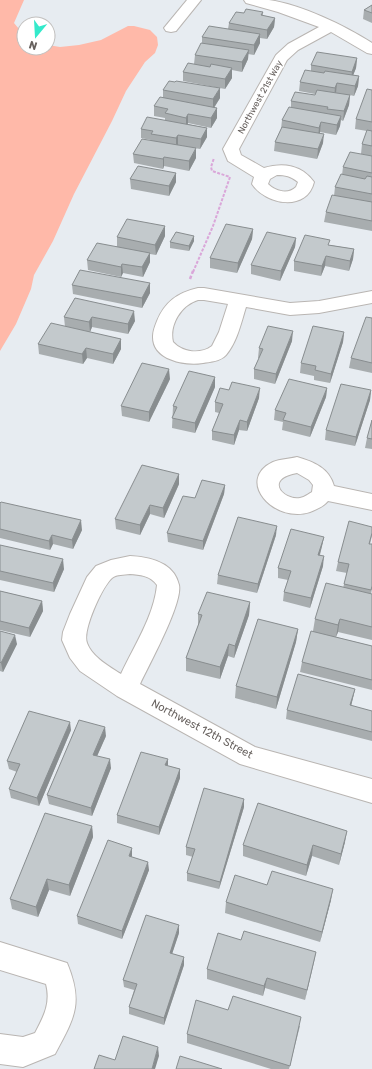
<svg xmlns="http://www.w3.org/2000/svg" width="372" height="1069" font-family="Rubik,sans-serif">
<rect width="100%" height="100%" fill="#e7ecf1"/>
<path fill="#ffb9a9" d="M0 0H24L14 23 24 35V48H48V45L60 47 79 45 101 40 128 26H134L150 30 157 37 158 45 155 53 145 62 126 91 112 121 74 194 53 241 34 275 31 289 16 324 0 351Z"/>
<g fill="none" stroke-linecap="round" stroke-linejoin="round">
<defs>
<g id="minor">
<path d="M187 0H201L176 31 171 32 166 31 164 28Z"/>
<path d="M244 0C252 0 261 0 269 0 302 5 344 25 372 43V54L367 53 331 32 298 50 287 60 239 149 241 155 264 168C283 162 302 165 314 182 307 212 266 205 252 184L254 177 228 161 223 149 276 55 288 44 319 27 278 12 246 3ZM277 175C285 175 291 176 298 182L296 187C288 195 275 191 268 184L270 179Z"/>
<path d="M198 288H204L290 303 319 301 372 291V303L319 313 290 315 246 307C241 323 237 342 226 355 221 361 210 362 203 363 185 366 152 360 153 336 153 331 155 326 157 321 165 302 177 293 198 288ZM198 300H204L228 304 219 332 212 346C200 355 182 352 173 342 169 325 181 305 198 300Z"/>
<path d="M297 457C314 462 329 468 334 486L372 494V510L328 501C323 507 317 509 310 512 274 524 235 480 273 462 280 459 289 459 297 457ZM297 473 309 480 313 485 312 492C308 494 305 497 300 498 284 501 263 479 297 473Z"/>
<path d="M130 556C149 557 174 562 179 585 183 603 149 665 140 684L255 747 372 779V803L240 764 117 696 80 671 70 658 62 640 63 632 70 614 87 577 96 566 111 560ZM130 574C140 575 150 575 157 585 154 616 134 646 121 674 110 667 92 657 87 643 82 631 102 587 112 578 117 574 124 575 130 574Z"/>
<path d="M0 942 67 963C84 1004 74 1018 55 1054L23 1067 0 1064V1034L23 1037 35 1033C44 1016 51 1003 46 984L0 970Z"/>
</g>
</defs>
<use href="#minor" stroke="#b9b5b2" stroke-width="2"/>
<path stroke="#daa7d9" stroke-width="2" stroke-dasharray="3 1.5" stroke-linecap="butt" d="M193 272 213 226 230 177 212 171 211 167 214 158"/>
<path stroke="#daa7d9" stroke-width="2.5" stroke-dasharray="3.5 2" stroke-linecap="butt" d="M190 279 193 271"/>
<use href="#minor" fill="#fff" fill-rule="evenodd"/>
</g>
<g fill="#a8adaf">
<path d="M372 5V23L363 19 364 10Z"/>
<path d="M263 12V16L275 18 274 27 267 39 260 38V43L254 55 248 54V59L242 72 232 70V78L225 89 183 81V72L194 64 195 55 202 43V37L228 29 229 23 244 13Z"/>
<path d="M357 58 356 68 353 75 359 76 358 86 354 96 350 95 349 105 343 121 341 120 340 126 336 135 320 132V133L323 143 317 159 274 151 275 142 281 129 282 120 291 107V101L315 95V94L299 91 300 82 311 71V65Z"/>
<path d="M163 90 220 98 214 108 217 118 211 128 188 123V124L207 128V137L200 149 178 145H177L196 158 189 171 164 166 163 169 134 163 133 154 151 141V140L141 138V129L165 120V118L154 116V106L163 98Z"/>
<path d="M372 90V156L361 154 362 144 367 131 355 129 356 119Z"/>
<path d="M372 156V231L324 222 326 212 334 196 335 187 342 175 343 167Z"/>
<path d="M176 173V182L169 196 131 189 130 179Z"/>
<path d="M165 226V236L156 255 150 254V262L143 277 123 273 121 277 88 270 87 260 117 246V237Z"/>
<path d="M253 229 252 239 237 273 210 268V258Z"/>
<path d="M194 236V241L189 251 170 248V242Z"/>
<path d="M296 238 295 247 280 281 251 274V265Z"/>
<path d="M330 245 354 249 353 259 349 271 325 266 321 276 294 271V261Z"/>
<path d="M150 283V293L142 308 73 294 72 285Z"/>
<path d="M75 298 135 321 128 334 92 327 90 332 70 328 121 339V349L113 364 87 358 83 364 39 354 38 344 65 327 64 317Z"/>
<path d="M372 318V373L349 368 351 358Z"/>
<path d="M344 332 343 342 330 383 314 380V376L300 373 301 363Z"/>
<path d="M292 341 275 384 254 379V369L259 358H258L259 348Z"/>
<path d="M170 379 149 422 122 416 121 406Z"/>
<path d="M215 387 195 433 172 428 173 406Z"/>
<path d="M327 388 326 397 310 437 282 430 283 422 274 420 275 410Z"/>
<path d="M371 390 370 400 355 446 325 440 326 430Z"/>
<path d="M259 398 247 431 239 430 234 445 212 440V431L219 413 215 412V402Z"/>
<path d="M372 420V449L365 448 367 438Z"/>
<path d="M179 474V484L164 518 150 514 140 535 116 529 115 519Z"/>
<path d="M225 485 224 494 203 550 168 542 167 533 195 498Z"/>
<path d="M0 503 82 530 73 549 53 544 50 550 0 538Z"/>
<path d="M372 527V536L370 544 372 589 371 594H372V640L338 632 336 637 372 646V690L300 672 302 662 313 631 315 619 343 588 347 573 336 571 338 562Z"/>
<path d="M276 535 257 593 217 584 218 575Z"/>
<path d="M324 537 320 555 323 566 310 608 283 601 284 592 288 580 278 578V568Z"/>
<path d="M0 545 64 569 54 592 0 580Z"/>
<path d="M0 591 42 601 43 611 30 637 0 630Z"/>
<path d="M250 602 249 615 234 658 228 656 220 679 186 671V658L198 626V614Z"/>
<path d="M298 629 296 642 276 709 235 698 236 686Z"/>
<path d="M0 631 17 644 3 672 0 671Z"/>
<path d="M355 689 351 706 372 711V741L286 719 287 710Z"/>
<path d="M71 730 39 806 11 798 9 789 17 772 9 769 7 761Z"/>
<path d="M106 736 97 756 111 768 92 816 49 804 47 795Z"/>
<path d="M168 759V766L180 769V778L159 835 117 823V815Z"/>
<path d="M244 807 219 889 187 881V873L193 857 186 855V847Z"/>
<path d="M92 826 93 837 70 896 49 890 38 917 12 909 10 899Z"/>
<path d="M345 842 339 865 312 856 306 876 243 856V845Z"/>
<path d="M132 856V857L149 870 122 939 78 924 77 916Z"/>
<path d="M267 885 331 900 320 942 225 913 226 902Z"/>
<path d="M179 933 172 954 184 957V965L164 1025 129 1014V1007L134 990 124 987 123 980Z"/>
<path d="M241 940 316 952 305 1000 265 988 263 996 207 979V969Z"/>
<path d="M228 1010 300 1026 289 1069H271L187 1043V1034Z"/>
</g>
<g fill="#888d8f">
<path d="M275 18 274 27 267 39V30Z"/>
<path d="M260 34V43L254 55V45Z"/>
<path d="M249 50 248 59 242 72V62Z"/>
<path d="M357 58 356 68 351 81 352 72Z"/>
<path d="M232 68V78L225 89V79Z"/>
<path d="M359 76 358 86 354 96 355 86Z"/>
<path d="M337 83 336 93 334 97 335 88Z"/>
<path d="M220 88V98L213 109V99Z"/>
<path d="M350 95 349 105 343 121 344 111Z"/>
<path d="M217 108V118L211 128V118Z"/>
<path d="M188 114V123L186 127V118Z"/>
<path d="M341 116 340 126 336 135 337 125Z"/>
<path d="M321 122 320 132 318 137 319 128Z"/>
<path d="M207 128V137L200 149 201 139Z"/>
<path d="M324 134 323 143 317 159 318 149Z"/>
<path d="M178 135V145L176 148V138Z"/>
<path d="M196 148V158L189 171V161Z"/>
<path d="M164 157V166L163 169V159Z"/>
<path d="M176 173V182L169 196V186Z"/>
<path d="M165 226V236L156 255 155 245Z"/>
<path d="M253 229 252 239 237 273 238 263Z"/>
<path d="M194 236V241L189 251V246Z"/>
<path d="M296 238 295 247 280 281 281 271Z"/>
<path d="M354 249 353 259 349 271 350 261Z"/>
<path d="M150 253V262L143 277 142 267Z"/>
<path d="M326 256 325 266 321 276 322 266Z"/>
<path d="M122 264 123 273 121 277V267Z"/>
<path d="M150 283V293L142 308V298Z"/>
<path d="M134 311 135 321 128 334V324Z"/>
<path d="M92 317V327L90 332 89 322Z"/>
<path d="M293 331 292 341 275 384 276 374Z"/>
<path d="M344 332 343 342 330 383 331 374Z"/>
<path d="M121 339V349L113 364V354Z"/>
<path d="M86 348 87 358 83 364 82 354Z"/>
<path d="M169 369 170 379 149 422V412Z"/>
<path d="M215 377V387L195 433V423Z"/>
<path d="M260 388 259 398 247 431V422Z"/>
<path d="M327 388 326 397 310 437 311 427Z"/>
<path d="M371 390 370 400 355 446 356 437Z"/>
<path d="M240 420 239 430 234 445V435Z"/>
<path d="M179 474V484L164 518 163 508Z"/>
<path d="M225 485 224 494 203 550V541Z"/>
<path d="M150 505V514L140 535V525Z"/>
<path d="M81 520 82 530 73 549 72 540Z"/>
<path d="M277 526 276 535 257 593 258 584Z"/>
<path d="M52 535 53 544 50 550 49 541Z"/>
<path d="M324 537 322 546 317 564 318 555Z"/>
<path d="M324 556 323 566 310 608 311 598Z"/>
<path d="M63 559 64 569 54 592 53 583Z"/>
<path d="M42 601 43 611 30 637 29 628Z"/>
<path d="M250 602 249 615 234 658 235 646Z"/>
<path d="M340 619 338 632 336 637 338 625Z"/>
<path d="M298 629 296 642 276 709 277 697Z"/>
<path d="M15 635 17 644 3 672 1 663Z"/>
<path d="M229 644 228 656 220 679V667Z"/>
<path d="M355 689 353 698 349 714 350 705Z"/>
<path d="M70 722 71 730 39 806 37 798Z"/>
<path d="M105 727 106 736 94 763 93 755Z"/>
<path d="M110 759 111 768 92 816 91 808Z"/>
<path d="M168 759V767L165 765Z"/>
<path d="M180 769V778L159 835V827Z"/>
<path d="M244 799V807L219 889 220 882Z"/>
<path d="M92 826 93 837 70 896 69 885Z"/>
<path d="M347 831 345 842 339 865 341 854Z"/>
<path d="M313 845 312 856 306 876 307 865Z"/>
<path d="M132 848V856L130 864 129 856Z"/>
<path d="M148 862 149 870 122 939V931Z"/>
<path d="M47 879 49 890 38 917 36 907Z"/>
<path d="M333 889 331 900 320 942 322 932Z"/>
<path d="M179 925V933L170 960V953Z"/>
<path d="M316 952 314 962 305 1000 307 990Z"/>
<path d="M184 957V965L164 1025V1018Z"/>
<path d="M267 978 265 988 263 996 264 986Z"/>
<path d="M158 1047 159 1056 155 1069H152Z"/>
</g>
<g fill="#c3c9cc" stroke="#888d8f">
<path d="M372 5V13L364 10Z"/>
<path d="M246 9 263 12 261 15 275 18 267 30 229 23 236 12 244 13Z"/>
<path d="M209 26 260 34 254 45 202 37Z"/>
<path d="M201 43 249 50 242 62 195 55Z"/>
<path d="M317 52 357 58 352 72 311 65Z"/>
<path d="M188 63 210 67 211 64 232 68 225 79 183 72Z"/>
<path d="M305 70 324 73 325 71 359 76 355 86 337 83 335 88 300 82Z"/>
<path d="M169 81 175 82 176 81 220 88 213 99 163 90Z"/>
<path d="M367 89 372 90V122L356 119Z"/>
<path d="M317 90 350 95 344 111 327 109 328 107 291 101 295 92 315 95Z"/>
<path d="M160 97 217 108 211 118 188 114 186 118 165 113 168 109 154 106Z"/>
<path d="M289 107 341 116 337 125 321 122 319 128 282 120Z"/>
<path d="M147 117 207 128 201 139 178 135 176 138 151 134 153 131 141 129Z"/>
<path d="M282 127 324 134 318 149 275 142Z"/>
<path d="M367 130 372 131V146L362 144Z"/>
<path d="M142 139 196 148 189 161 164 157 163 159 133 154Z"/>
<path d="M350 152 372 156V173L343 167Z"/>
<path d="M138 166 176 173 169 186 130 179Z"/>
<path d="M341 174 365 179 367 176 372 177V194L335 187Z"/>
<path d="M332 195 372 202V221L326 212Z"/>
<path d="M127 219 165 226 155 245 117 237Z"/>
<path d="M226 224 253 229 238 263 210 258Z"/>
<path d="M176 232 194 236 189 246 170 242Z"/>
<path d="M267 232 296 238 281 271 251 265Z"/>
<path d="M305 235 330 240 328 245 354 249 350 261 326 256 322 266 294 261Z"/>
<path d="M97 243 150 253 142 267 122 264 121 267 87 260Z"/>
<path d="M80 270 150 283 142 298 72 285Z"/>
<path d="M75 298 134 311 128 324 92 317 89 322 64 317Z"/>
<path d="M366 317 372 318V363L351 358Z"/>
<path d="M51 323 121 339 113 354 86 348 82 354 38 344Z"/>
<path d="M268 326 293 331 276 374 254 369 263 349 259 348Z"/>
<path d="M313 326 344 332 331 374 315 370 316 366 301 363Z"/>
<path d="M142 363 169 369 149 412 121 406Z"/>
<path d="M189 371 215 377 195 423 172 418 177 407 173 406Z"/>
<path d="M289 379 327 388 311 427 283 420 286 413 275 410Z"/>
<path d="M232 382 260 388 247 422 240 420 234 435 212 431 223 404 215 402 220 388 229 390Z"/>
<path d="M341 384 371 390 356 437 326 430Z"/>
<path d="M372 420V439L367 438Z"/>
<path d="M142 465 179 474 163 508 150 505 140 525 115 519Z"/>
<path d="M202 480 225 485 203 541 167 533 183 496 195 498Z"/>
<path d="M1 502 81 520 72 540 52 535 49 541 0 529V503Z"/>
<path d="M238 517 277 526 258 584 218 575Z"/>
<path d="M349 521 372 527V533L369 544H372V586L371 590 344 584 349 564 338 562Z"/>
<path d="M291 529 324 537 318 555 324 556 311 598 284 592 291 571 278 568Z"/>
<path d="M0 545 63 559 53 583 0 571Z"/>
<path d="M326 583 372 594V627L340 619 338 625 315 619Z"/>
<path d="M0 591 42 601 29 628 0 621Z"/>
<path d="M207 592 250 602 235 646 229 644 220 667 186 658 202 615 198 614Z"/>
<path d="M258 619 298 629 277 697 236 686Z"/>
<path d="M0 631 15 635 1 663 0 662Z"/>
<path d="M311 631 372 646V680L302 662Z"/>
<path d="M298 674 355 689 350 705 372 711V732L287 710Z"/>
<path d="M29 711 70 722 37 798 9 789 20 764 7 761Z"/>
<path d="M79 720 105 727 93 755 110 759 91 808 47 795Z"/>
<path d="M141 752 168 759 165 765 180 769 159 827 117 815Z"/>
<path d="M204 788 244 799 220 882 187 873 195 849 186 847Z"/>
<path d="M258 803 347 831 341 854 313 845 307 865 243 845Z"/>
<path d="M45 813 92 826 69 885 47 879 36 907 10 899Z"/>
<path d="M108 840 132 848 129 856 148 862 122 931 77 916Z"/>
<path d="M272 871 333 889 322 932 226 902 235 875 267 885Z"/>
<path d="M146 915 179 925 170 953 184 957 164 1018 129 1007 137 984 123 980Z"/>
<path d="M244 931 316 952 307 990 267 978 264 986 207 969 218 933 241 940Z"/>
<path d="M233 996 301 1017 290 1066 187 1034 196 1000 228 1010Z"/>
<path d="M123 1036 158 1047 152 1069H94L99 1055 115 1060Z"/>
<path d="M180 1056 222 1069H176Z"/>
</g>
<g text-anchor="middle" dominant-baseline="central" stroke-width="3" stroke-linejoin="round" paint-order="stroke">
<g font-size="9" fill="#67615e" stroke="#fff">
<text transform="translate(260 97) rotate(-61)">Northwest 21st Way</text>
</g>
<g font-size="11" fill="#67615e" stroke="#fff">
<text transform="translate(202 729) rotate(28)">Northwest 12th Street</text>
</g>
</g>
<g transform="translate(36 36) rotate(198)"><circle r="19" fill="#ffffff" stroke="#c2c0bf"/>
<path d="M0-3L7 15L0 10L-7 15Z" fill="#34eacb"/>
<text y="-6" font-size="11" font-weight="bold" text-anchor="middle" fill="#67615e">N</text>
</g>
</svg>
